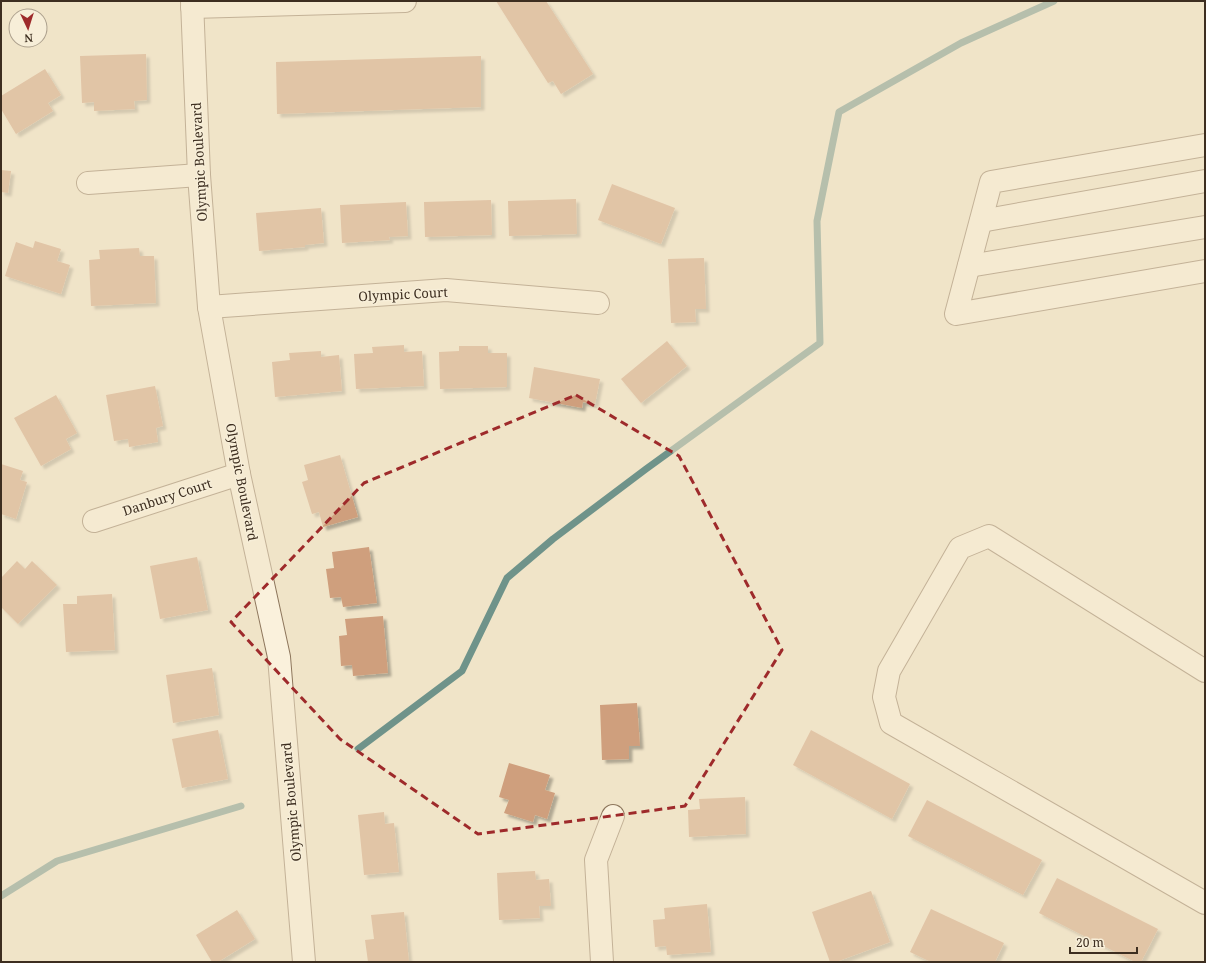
<svg xmlns="http://www.w3.org/2000/svg" width="1206" height="963" font-family="'Noto Serif',serif">
<defs>
<filter id="shadow"><feDropShadow dx="3.5" dy="3.5" stdDeviation="1" flood-color="#0004"/></filter>
</defs>
<rect width="100%" height="100%" fill="#f0e4c8"/>
<g fill="none" stroke-linecap="round" stroke-linejoin="round">
<g stroke="#6f938a" stroke-width="7">
<path d="M358 749 462 671 507 578 553 539 646 469 820 343 817 221 839 112 961 43 1054 1"/>
<path d="M1 896 57 861 241 806"/>
</g>
</g>
<g fill="#cf9f7d" filter="url(#shadow)">
<path d="M496 1H546L593 74 561 94 553 81 548 83Z"/>
<path d="M146 54 147 100 134 101 135 109 94 111V102L82 103 80 56Z"/>
<path d="M481 56V107L277 114 276 62Z"/>
<path d="M45 69 61 95 48 103 53 111 16 134 1 109V96Z"/>
<path d="M1 170 11 171 8 193 1 192Z"/>
<path d="M612 184 675 208 661 244 598 220Z"/>
<path d="M576 199 577 234 509 236 508 201Z"/>
<path d="M491 200 492 235 425 237 424 202Z"/>
<path d="M406 202 408 236 389 237 390 240 342 243 340 205Z"/>
<path d="M321 208 324 243 305 245V247L259 251 256 213Z"/>
<path d="M35 241 61 249 57 261 70 265 61 294 5 276 16 242 33 248Z"/>
<path d="M139 248 140 256H154L156 303 91 306 89 260 100 259 99 250Z"/>
<path d="M704 258 706 309H695L696 322 671 323 668 259Z"/>
<path d="M667 341 687 366 641 403 621 379Z"/>
<path d="M404 345V352L422 351 424 386 356 389 354 354 373 353 372 347Z"/>
<path d="M459 346H488V353H507V387L440 389 439 352 459 351Z"/>
<path d="M321 351V357L339 355 342 391 275 397 272 362 290 360 289 353Z"/>
<path d="M534 367 600 379 595 404 583 402 582 408 529 398Z"/>
<path d="M155 386 163 426 156 428 158 442 129 447 128 439 114 441 106 395Z"/>
<path d="M56 395 77 433 66 439 71 449 41 466 14 418Z"/>
<path d="M340 455 358 517 323 527 319 512 312 514 302 482 308 480 304 465Z"/>
<path d="M1 464 23 471 20 480 27 482 16 519 1 514Z"/>
<path d="M369 547 377 603 343 607 341 597 330 598 326 569 334 568 332 552Z"/>
<path d="M197 557 208 610 160 619 150 566Z"/>
<path d="M17 561 25 569 32 561 57 585 18 624 1 607V578Z"/>
<path d="M112 594 115 650 66 652 63 604H77V596Z"/>
<path d="M383 616 388 673 353 676 352 665 341 666 339 636 347 635 345 619Z"/>
<path d="M212 668 219 715 173 723 166 675Z"/>
<path d="M637 703 640 746H629V759L602 760 600 705Z"/>
<path d="M218 730 228 779 182 788 172 739Z"/>
<path d="M811 730 910 784 892 819 793 765Z"/>
<path d="M509 763 550 775 545 790 555 793 547 819 535 815 533 822 504 813 509 800 499 797Z"/>
<path d="M745 797 746 834 689 837 688 810 700 809 699 799Z"/>
<path d="M927 800 1042 860 1023 895 908 836Z"/>
<path d="M384 812 385 824 394 823 399 872 364 875 358 815Z"/>
<path d="M535 871 536 880 549 879 551 906H539L540 918 499 920 497 873Z"/>
<path d="M1057 878 1158 929 1141 962H1135L1039 913Z"/>
<path d="M871 891 890 942 836 962H830L812 912Z"/>
<path d="M707 904 711 952 667 955 666 946 655 947 653 920 665 919 664 908Z"/>
<path d="M931 909 1004 943 995 962H931L910 952Z"/>
<path d="M237 910 255 939 218 962H212L196 935Z"/>
<path d="M404 912 409 962H368L365 940 374 939 371 915Z"/>
</g>
<g fill="none" stroke-linecap="round" stroke-linejoin="round">
<defs>
<g id="minor">
<path d="M192 1 199 175 209 307 239 474 279 657 304 962"/>
<path d="M192 7 405 1"/>
<path d="M1205 145 991 182 956 314 1205 271"/>
<path d="M88 183 199 175"/>
<path d="M981 221 1205 181"/>
<path d="M969 266 1205 227"/>
<path d="M209 307 446 290 598 303"/>
<path d="M94 521 239 474"/>
<path d="M1205 671 989 536 960 548 889 671 884 697 891 723 1205 903"/>
<path d="M602 962 596 860 613 816"/>
</g>
</defs>
<use href="#minor" stroke="#8d765c" stroke-width="24"/>
<use href="#minor" stroke="#faf1dc" stroke-width="22"/>
</g>
<path d="M0 0H1206V963H0ZM576 395 679 456 782 650 685 806 478 834 340 739 231 622 364 483Z" fill="#f0e4c8" fill-opacity=".55" fill-rule="evenodd"/>
<path fill="none" stroke="#9e2a2b" stroke-width="3" stroke-dasharray="8 5" stroke-linejoin="round" d="M576 395 679 456 782 650 685 806 478 834 340 739 231 622 364 483Z"/>
<g text-anchor="middle" dominant-baseline="central" stroke-width="3" stroke-linejoin="round" paint-order="stroke">
<g font-size="13" fill="#3d2e20" stroke="#f7eed8">
<text transform="translate(199 162) rotate(-93)">Olympic Boulevard</text>
<text transform="translate(403 294) rotate(-3)">Olympic Court</text>
<text transform="translate(242 482) rotate(79)">Olympic Boulevard</text>
<text transform="translate(167 497) rotate(-18)">Danbury Court</text>
<text transform="translate(291 802) rotate(-95)">Olympic Boulevard</text>
</g>
</g>
<rect width="1206" height="963" fill="none" stroke="#3d2e20" stroke-width="4"/>
<g transform="translate(28 28) rotate(176)"><circle r="19" fill="#f7eed8" stroke="#ada18e"/>
<path d="M0-3L7 15L0 10L-7 15Z" fill="#9e2a2b"/>
<text y="-6" font-size="11" font-weight="bold" text-anchor="middle" fill="#3d2e20">N</text>
</g>
<path d="M1070 947v6h67v-6" fill="none" stroke="#3d2e20" stroke-width="2"/>
<text x="1076" y="947" font-size="12" fill="#3d2e20" stroke="#f7eed8" stroke-width="3" paint-order="stroke">20 m</text>
</svg>
